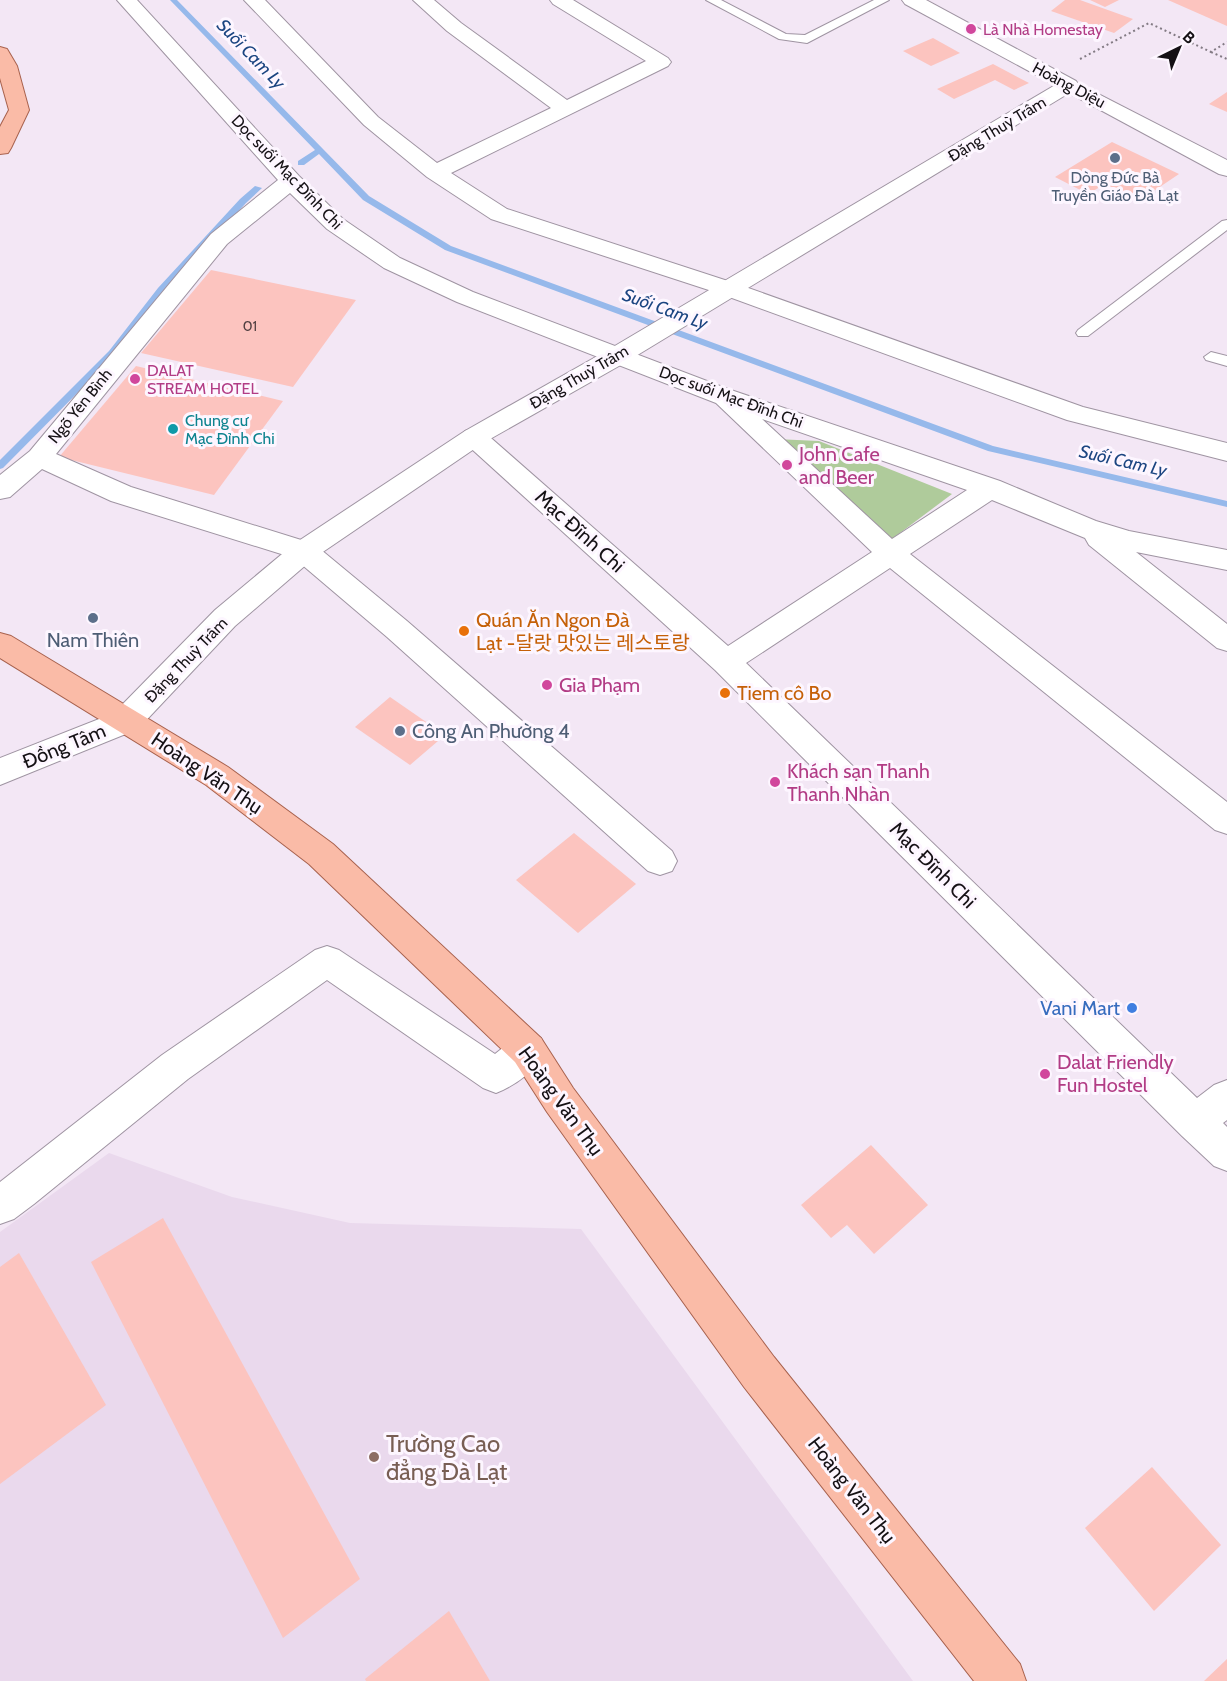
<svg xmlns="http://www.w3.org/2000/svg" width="1227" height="1681" font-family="Cabin,'Noto Sans KR',sans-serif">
<rect width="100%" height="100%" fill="#f3e7f5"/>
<path fill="#ead9ed" d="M109 1153 232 1197 350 1223 581 1229 913 1681H0V1232Z"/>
<path fill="#afcb9b" d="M775 439 819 441 952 494 892 539Z"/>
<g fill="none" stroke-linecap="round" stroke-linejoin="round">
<g fill="#96b9eb" fill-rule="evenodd">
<path d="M170 0H177L369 196 451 246 993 446 1227 501V507L988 451 445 250 363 200 319 154 304 165H298V161L315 150Z"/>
<path d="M255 186 262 188 246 203 164 292 115 355 3 468 0 469V460L109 351 158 288 240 199Z"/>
</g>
</g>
<g fill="#fcc4bf">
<path d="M1065 0H1080L1133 19 1114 33 1051 11Z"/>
<path d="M1090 0H1119L1105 7Z"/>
<path d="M1168 0H1227V26Z"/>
<path d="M933 38 960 53 931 66 903 51Z"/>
<path d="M993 64 1029 83 1014 90 995 80 954 99 937 89Z"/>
<path d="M1227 92V112L1209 104Z"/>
<path d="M1112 142 1179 174 1139 201 1105 184 1088 194 1055 177Z"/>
<path d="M211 270 356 300 293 387 141 353Z"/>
<path d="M136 366 283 401 214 495 59 457Z"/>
<path d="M390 697 445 735 410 765 355 727Z"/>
<path d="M574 833 636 884 578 933 516 880Z"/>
<path d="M871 1145 928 1205 874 1254 847 1225 831 1238 801 1205Z"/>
<path d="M163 1218 360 1579 283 1638 91 1262Z"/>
<path d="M19 1253 106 1405 0 1484V1267Z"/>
<path d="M1152 1467 1221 1545 1154 1611 1085 1528Z"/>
<path d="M449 1611 490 1681H366L365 1679Z"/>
<path d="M1227 1659V1681H1204Z"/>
</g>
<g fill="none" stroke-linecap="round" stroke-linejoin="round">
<defs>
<g id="lane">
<path d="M706 0H721L786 34 805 35 874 0H889L807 43 779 39Z"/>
<path d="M1227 220V230L1088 336H1078L1076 333 1078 330 1222 221Z"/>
<path d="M1211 352 1227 356V366L1206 360 1204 357Z"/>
</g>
<g id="street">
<path d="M117 0H137L299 176 343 219 400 258 473 292 728 389 1000 481 1096 521 1129 531 1227 550V570L1136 552 1227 624V651L1217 648 1089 545 1085 538 992 500 910 554 1227 802V834L1215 830 890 568 746 663 1197 1098 1214 1085 1227 1080V1120L1223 1123 1227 1127V1171L1214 1166 1182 1136 715 670 465 443 461 437 465 431 474 428 483 431 728 646 872 552 716 403 457 302 384 268 327 229 290 193 227 244 56 454 131 487 314 544 407 621 672 851 677 861 672 871 660 875 648 871 387 637 294 558 111 501 42 469 10 497 0 499V475L30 451 211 234 278 180ZM762 419 967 490 892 539Z"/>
<path d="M244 0H265L378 117 437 163 551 108 447 31 413 0H434L461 23 567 100 646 61 553 4 550 0H573L668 58 671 62 668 66 451 173 507 209 737 284 1083 407 1227 443V461L1067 420 721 294 491 219 427 177 364 125Z"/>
<path d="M902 0H926L1076 81 1079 85 1076 89 1069 91 1062 89 905 4Z"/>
<path d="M127 708 138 711 143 720 138 729 0 785V758Z"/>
<path d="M327 946 339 950 495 1054 515 1038 528 1033 541 1038 546 1050C537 1070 516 1085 496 1093L483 1088 327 980 188 1079 34 1204 14 1219 0 1224V1182L162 1055 315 950Z"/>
</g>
<path id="secondary" d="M1069 79 1227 160V176L1219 174 1069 93 626 362 483 443 314 558 235 626 138 729 127 732 116 729 111 720 116 711 215 610 294 544 465 431 608 350 1062 81Z"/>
<g id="primary">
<path d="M0 47 7 49 17 66 29 110 11 148 8 153 0 154V127L9 110 0 78Z"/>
<path d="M0 633 11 636 228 767 333 844 541 1038 573 1088 774 1357 1020 1664 1026 1681H974L744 1387 547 1112 515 1062 309 864 206 785 0 658Z"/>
</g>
</defs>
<use href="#lane" stroke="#9f94a2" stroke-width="2"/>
<use href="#street" stroke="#9f94a2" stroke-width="2"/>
<use href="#secondary" stroke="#9f94a2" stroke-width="2"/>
<use href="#primary" stroke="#a8624e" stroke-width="2"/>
<g stroke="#837b84" stroke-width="2" stroke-dasharray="2 3" stroke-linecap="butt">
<path d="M1211 52 1227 59"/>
<path d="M1080 59 1149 23 1211 52 1227 42"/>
</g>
<use href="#lane" fill="#fff" fill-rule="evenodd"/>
<use href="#street" fill="#fff" fill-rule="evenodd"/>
<use href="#secondary" fill="#fff" fill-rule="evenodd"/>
<use href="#primary" fill="#fabba7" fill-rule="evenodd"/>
</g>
<g fill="#d1479c" stroke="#fdf6ff" stroke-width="2">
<circle cx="971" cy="29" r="6"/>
<circle cx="135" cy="379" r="6"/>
<circle cx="787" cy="465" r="6"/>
<circle cx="547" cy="685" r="6"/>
<circle cx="775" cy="782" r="6"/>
<circle cx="1045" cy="1074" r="6"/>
</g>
<g fill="#5c6f8a" stroke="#fdf6ff" stroke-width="2">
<circle cx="1115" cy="158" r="6"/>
<circle cx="93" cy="618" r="6"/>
<circle cx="400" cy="731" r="6"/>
</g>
<circle fill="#0f9aa8" stroke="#fdf6ff" stroke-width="2" cx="173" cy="429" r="6"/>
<g fill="#e8710a" stroke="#fdf6ff" stroke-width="2">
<circle cx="464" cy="631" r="6"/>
<circle cx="725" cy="693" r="6"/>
</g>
<circle fill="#3f7fe0" stroke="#fdf6ff" stroke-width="2" cx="1132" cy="1008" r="6"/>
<circle fill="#8d6e63" stroke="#fdf6ff" stroke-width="2" cx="374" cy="1457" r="6"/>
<g text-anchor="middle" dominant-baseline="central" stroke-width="6" stroke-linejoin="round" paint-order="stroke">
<g font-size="14" fill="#4f3e40">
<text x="250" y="326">01</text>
</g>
<g font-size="16" fill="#b23c85" stroke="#fdf6ff" text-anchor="start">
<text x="983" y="29">Là Nhà Homestay</text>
<text x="147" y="370">DALAT<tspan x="147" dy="18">STREAM HOTEL</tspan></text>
</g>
<g font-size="16" fill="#151115" stroke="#fdf6ff">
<text transform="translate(1069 85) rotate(28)">Hoàng Diệu</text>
<text transform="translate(997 129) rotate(-31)">Đặng Thuỳ Trâm</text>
<text transform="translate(287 172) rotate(46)">Dọc suối Mạc Đĩnh Chi</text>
<text transform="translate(579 377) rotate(-30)">Đặng Thuỳ Trâm</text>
<text transform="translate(731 397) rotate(20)">Dọc suối Mạc Đĩnh Chi</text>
<text transform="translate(80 406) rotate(-51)">Ngõ Yên Bình</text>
<text transform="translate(186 660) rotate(-46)">Đặng Thuỳ Trâm</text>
</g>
<g font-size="16" fill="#4e5e75" stroke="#fdf6ff">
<text x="1115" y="177">Dòng Đức Bà<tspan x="1115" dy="18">Truyền Giáo Đà Lạt</tspan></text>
</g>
<g font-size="16" fill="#0d838f" stroke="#fdf6ff" text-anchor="start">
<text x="185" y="420">Chung cư<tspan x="185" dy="18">Mạc Đỉnh Chi</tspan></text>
</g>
<g font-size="18" font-style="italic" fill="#1b4581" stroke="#fdf6ff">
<text transform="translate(251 54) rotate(46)">Suối Cam Ly</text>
<text transform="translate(665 309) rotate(20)">Suối Cam Ly</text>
<text transform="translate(1123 461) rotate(13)">Suối Cam Ly</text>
</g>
<g font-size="20" fill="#b23c85" stroke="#fdf6ff" text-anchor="start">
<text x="799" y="454">John Cafe<tspan x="799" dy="23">and Beer</tspan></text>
<text x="559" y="685">Gia Phạm</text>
<text x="787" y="771">Khách sạn Thanh<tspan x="787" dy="23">Thanh Nhàn</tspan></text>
<text x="1057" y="1062">Dalat Friendly<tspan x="1057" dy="23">Fun Hostel</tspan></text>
</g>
<g font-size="20" fill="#151115" stroke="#fdf6ff">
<text transform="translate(580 531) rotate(42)">Mạc Đĩnh Chi</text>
<text transform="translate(64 746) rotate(-22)">Đồng Tâm</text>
<text transform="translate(207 773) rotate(34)">Hoàng Văn Thụ</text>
<text transform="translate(933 865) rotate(45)">Mạc Đĩnh Chi</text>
<text transform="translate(561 1101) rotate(54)">Hoàng Văn Thụ</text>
<text transform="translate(852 1490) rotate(52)">Hoàng Văn Thụ</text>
</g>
<g font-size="20" fill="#c56008" stroke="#fdf6ff" text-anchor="start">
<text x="476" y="620">Quán Ăn Ngon Đà<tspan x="476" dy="23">Lạt -달랏 맛있는 레스토랑</tspan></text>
<text x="737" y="693">Tiem cô Bo</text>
</g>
<g font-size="20" fill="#4e5e75" stroke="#fdf6ff">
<text x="93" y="640">Nam Thiên</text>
<text x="412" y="731" text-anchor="start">Công An Phường 4</text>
</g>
<g font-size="20" fill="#366cbe" stroke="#fdf6ff" text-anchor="end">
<text x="1120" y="1008">Vani Mart</text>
</g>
<g font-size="24" fill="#785e54" stroke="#fdf6ff" text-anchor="start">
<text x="386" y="1443">Trường Cao<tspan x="386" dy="28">đẳng Đà Lạt</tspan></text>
</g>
</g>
<g transform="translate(1179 48) rotate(43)" stroke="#fdf6ff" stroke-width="4.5" paint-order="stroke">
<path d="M0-4.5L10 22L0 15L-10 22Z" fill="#151115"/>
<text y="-9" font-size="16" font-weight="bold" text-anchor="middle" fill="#151115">B</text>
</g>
</svg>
